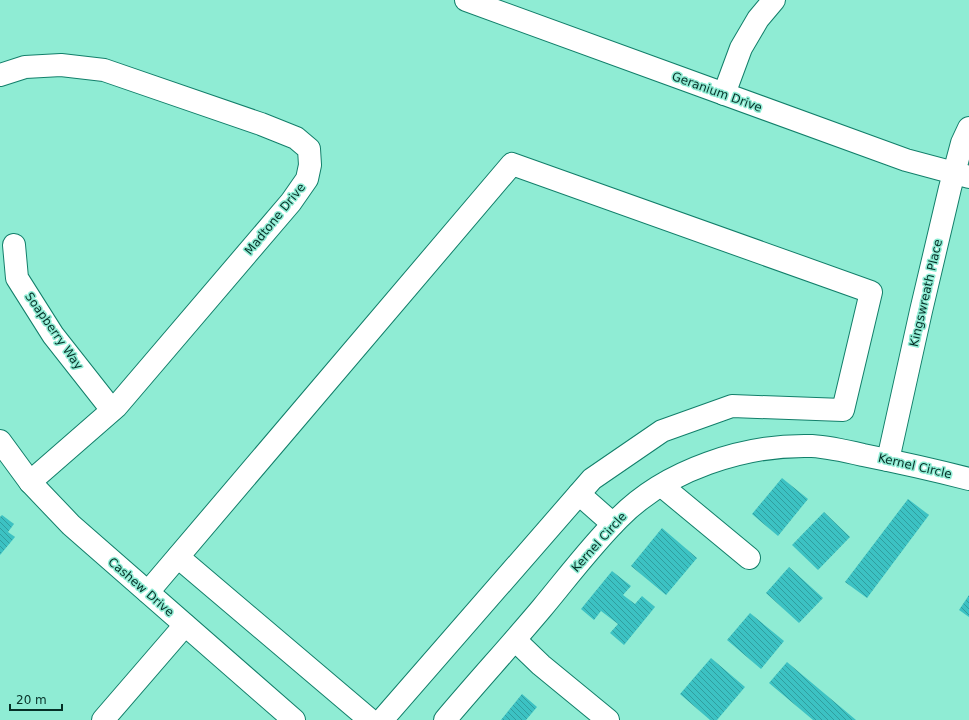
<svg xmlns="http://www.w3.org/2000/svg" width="969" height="720" font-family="'DejaVu Sans',sans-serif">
<defs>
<pattern id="building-back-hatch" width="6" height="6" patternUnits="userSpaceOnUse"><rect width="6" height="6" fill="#3cc2c3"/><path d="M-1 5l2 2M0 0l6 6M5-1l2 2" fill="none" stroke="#309e9e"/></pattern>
</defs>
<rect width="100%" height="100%" fill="#8fecd4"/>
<g fill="url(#building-back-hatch)">
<path d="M782 478 808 499 778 536 752 514Z"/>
<path d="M908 499 929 515 867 598 845 582Z"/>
<path d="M824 512 850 537 818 570 792 545Z"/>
<path d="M2 515 14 524 8 532 15 537 0 555V517Z"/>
<path d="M662 528 697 558 666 595 631 566Z"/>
<path d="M789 567 823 598 799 623 766 593Z"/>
<path d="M612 571 631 586 623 595 635 604 642 596 655 607 624 645 610 633 618 624 601 611 594 620 581 609Z"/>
<path d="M969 595V617L959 610Z"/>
<path d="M750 613 784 641 761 669 727 640Z"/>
<path d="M711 658 745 687 717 720H710L680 694Z"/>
<path d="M787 662 856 720H813L769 683Z"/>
<path d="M522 694 537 707 526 720H501Z"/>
</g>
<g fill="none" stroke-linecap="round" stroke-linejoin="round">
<defs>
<g id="minor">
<path d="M466 0 906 160 969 177"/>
<path d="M0 75 25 67 61 65 104 70 261 124 296 138 309 149 310 165 307 179 291 202 116 407 30 482"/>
<path d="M724 94 741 48 758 19 774 0"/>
<path d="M14 245 17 278 53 335 112 410"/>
<path d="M0 441 30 482 71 525 294 720"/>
<path d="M888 460 921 311 950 188 962 143 969 128"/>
<path d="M662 486 749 558"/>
<path d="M579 494 613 524"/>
<path d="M178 557 370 720"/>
<path d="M148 592 512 164 871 292 843 410 732 406 662 431 592 479 382 720"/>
<path d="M515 640 541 665 608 720"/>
<path d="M103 720 185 625"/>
<path d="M445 720C477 682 510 646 542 608 567 578 591 546 619 518 666 470 745 444 812 446 829 447 846 451 863 455 898 462 934 470 969 479"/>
</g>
</defs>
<use href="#minor" stroke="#127f6a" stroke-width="24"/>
<use href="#minor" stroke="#fff" stroke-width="22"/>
</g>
<g text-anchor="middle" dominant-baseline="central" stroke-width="3" stroke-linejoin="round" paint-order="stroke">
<g font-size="12" fill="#053027" stroke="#8fecd4">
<text transform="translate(717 92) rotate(20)">Geranium Drive</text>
<text transform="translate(275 219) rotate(-51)">Madtone Drive</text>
<text transform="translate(926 293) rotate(-77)">Kingswreath Place</text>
<text transform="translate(54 331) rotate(55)">Soapberry Way</text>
<text transform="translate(915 466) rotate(13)">Kernel Circle</text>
<text transform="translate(599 542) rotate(-48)">Kernel Circle</text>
<text transform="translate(141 587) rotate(41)">Cashew Drive</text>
</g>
</g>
<path d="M10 704v6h52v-6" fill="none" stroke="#053027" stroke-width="2"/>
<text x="16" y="704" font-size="12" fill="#053027" stroke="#8fecd4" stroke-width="3" paint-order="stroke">20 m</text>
</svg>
